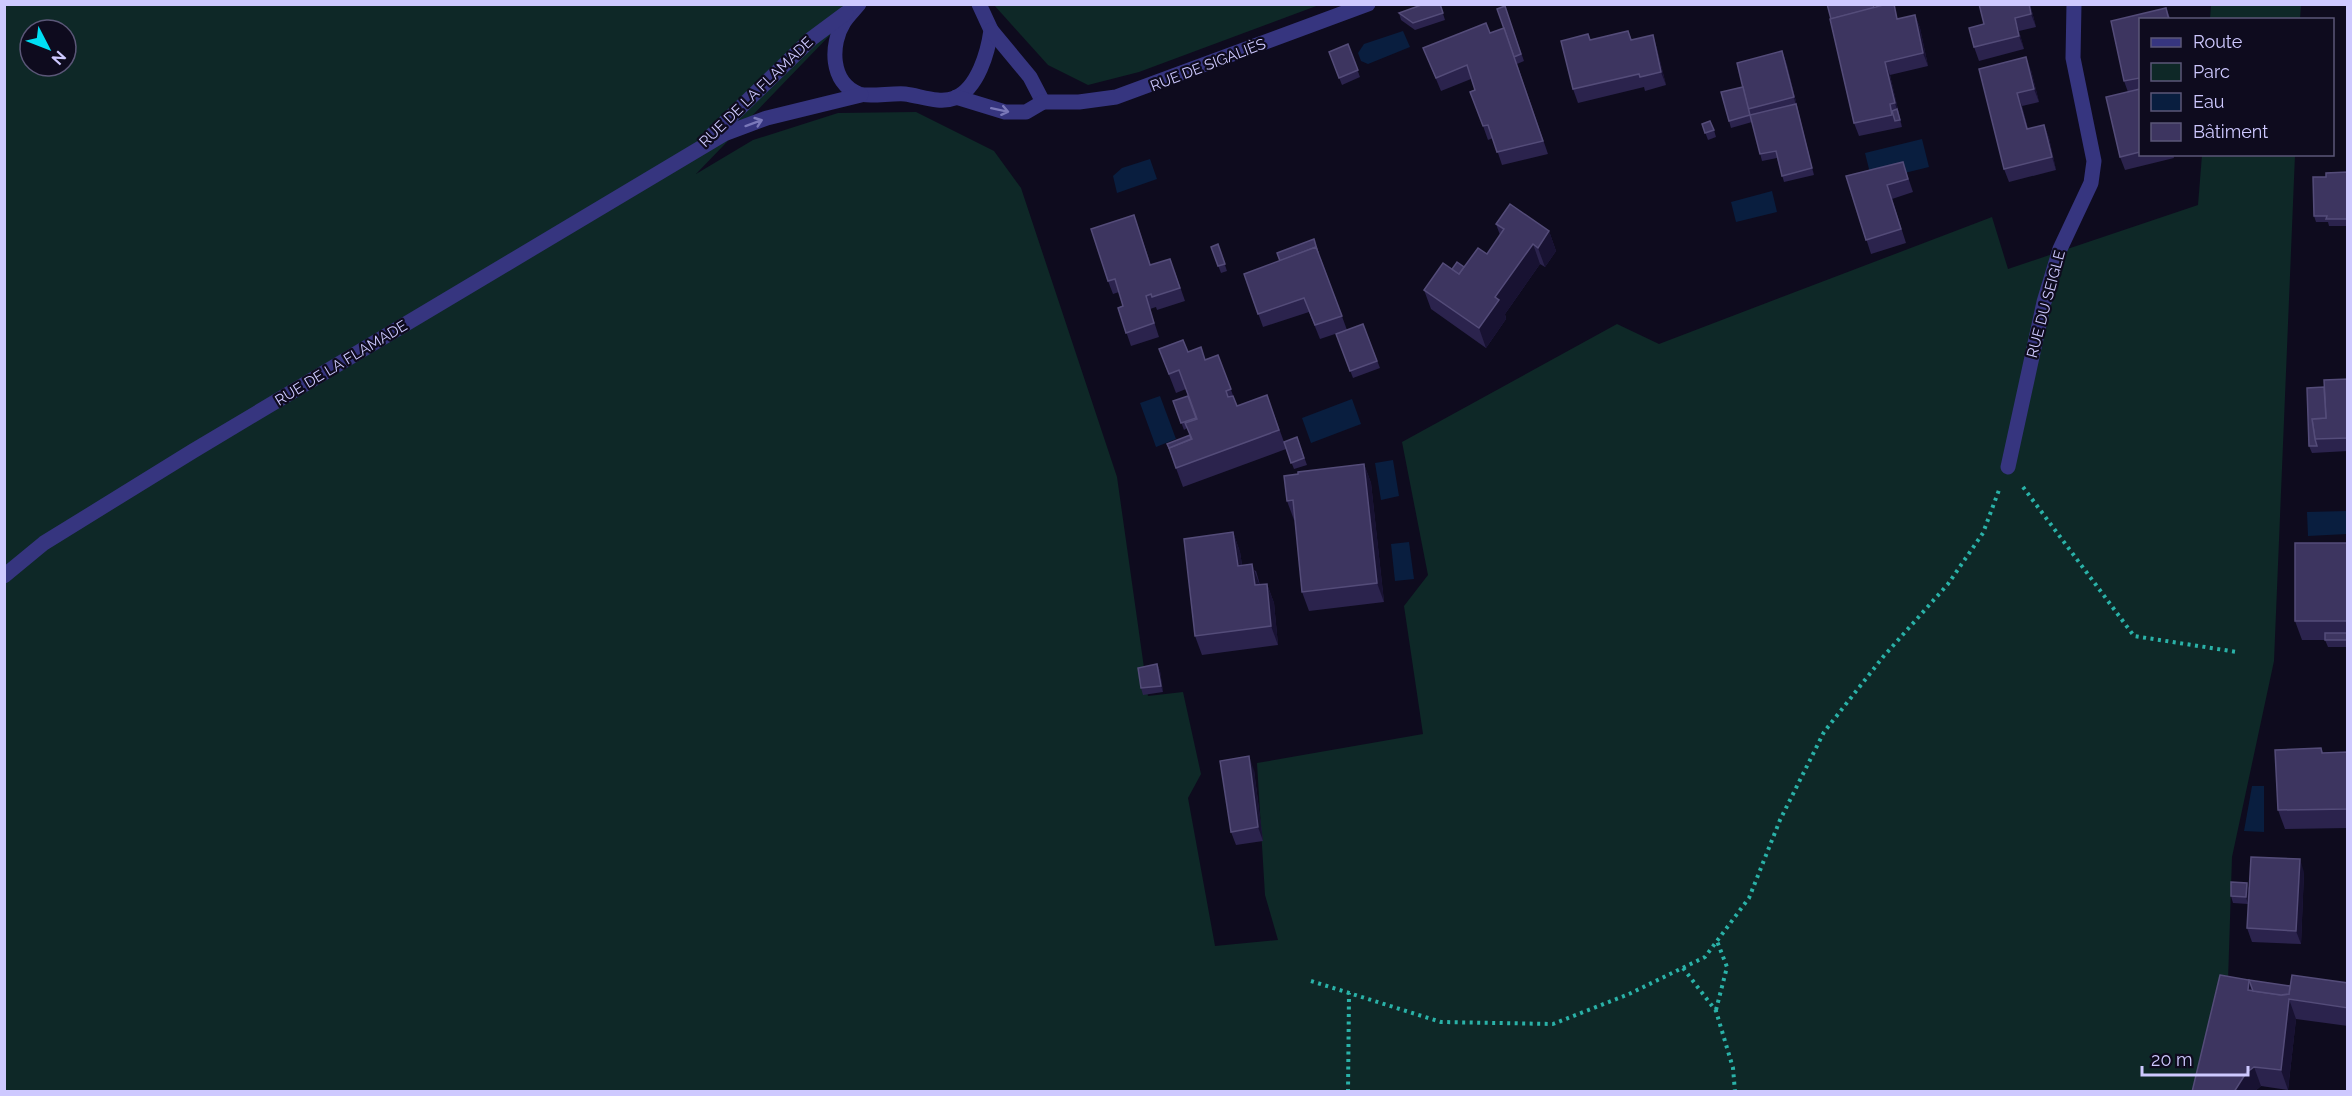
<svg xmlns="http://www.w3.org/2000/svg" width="2352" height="1096" font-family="Raleway,sans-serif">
<rect width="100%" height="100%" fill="#0e0b1e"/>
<g fill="#0e2827" fill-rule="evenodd">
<path d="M5 5H859L696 174 753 140 838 113 916 112 994 151 1021 188 1117 477 1148 696 1183 692 1201 774 1188 798 1215 946 1278 940 1265 895 1257 763 1423 734 1404 606 1428 575 1402 442 1617 324 1659 344 1992 217 2008 269 2198 205 2202 155H2295L2274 661 2232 857 2228 981 2202 1091 5 1092ZM30 30H66V66H30Z"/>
<path d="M994 5H1319L1139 72 1088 85 1048 65Z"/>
<path d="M2211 5H2301L2300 19H2210Z"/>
</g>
<g fill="#091e3f">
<path d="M1403 31 1410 47 1368 64 1361 61 1358 53 1364 44Z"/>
<path d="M1922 139 1929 167 1872 181 1865 153Z"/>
<path d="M1150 159 1157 179 1117 193 1113 176 1122 168Z"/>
<path d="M1772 191 1777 212 1736 222 1731 202Z"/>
<path d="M1160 396 1176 439 1156 447 1140 403Z"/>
<path d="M1352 399 1361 424 1311 443 1302 418Z"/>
<path d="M1393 460 1399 496 1381 500 1375 463Z"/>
<path d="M2347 511V534L2308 536 2307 512Z"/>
<path d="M1409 542 1414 579 1395 581 1391 544Z"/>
<path d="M2252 786H2264V832L2244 831Z"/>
</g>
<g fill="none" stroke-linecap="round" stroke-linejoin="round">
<g stroke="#2ab2a8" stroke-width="4" stroke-dasharray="3 4.5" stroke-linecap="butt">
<path d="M2023 487 2134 636 2237 652"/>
<path d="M1683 968 1716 1011 1733 1068 1735 1092"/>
<path d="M1311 981 1441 1022 1553 1024 1629 994 1705 957 1749 898 1780 820 1824 732 1883 657 1948 584 1983 533 1999 490"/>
<path d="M1716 1010 1727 967 1717 941"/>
<path d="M1348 1092 1349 993"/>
</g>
<g stroke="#36357f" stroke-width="15">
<path d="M859 4C854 10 848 16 844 22 830 44 830 83 859 94 868 97 892 93 905 94 921 96 939 104 955 98 978 88 988 52 991 30L979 4"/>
<path d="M991 30 1030 77 1043 102"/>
<path d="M956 97 1005 112H1026L1043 102H1079L1116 97 1368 4"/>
<path d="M711 136 811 39 846 13"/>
<path d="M2008 467 2044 302 2060 249 2091 183 2094 161 2073 58 2074 4"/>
<path d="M4 576 44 543 193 451 724 134 767 118 861 95"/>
</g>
</g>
<g fill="#2b234d">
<path d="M1440 4 1445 20 1415 30 1401 20 1399 13Z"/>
<path d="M1979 4H2030L2036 27 2019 31 2024 49 1979 61 1974 47 1984 24Z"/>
<path d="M1505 6 1524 61 1517 64 1548 154 1502 165 1493 138 1488 140 1483 126 1475 90 1471 79 1441 91 1423 48 1490 33 1504 28Z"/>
<path d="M1875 8 1899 19 1915 15 1920 28 1928 66 1890 75 1902 127 1859 136 1854 123 1831 19Z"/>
<path d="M2166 8 2171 20H2140V154H2173L2174 158 2125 170 2120 157 2106 97 2128 92 2124 81 2111 21Z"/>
<path d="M1628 31 1632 40 1653 35 1657 49 1666 85 1645 91 1644 87 1578 103 1573 89 1590 40Z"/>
<path d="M1348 44 1360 77 1342 85 1329 52Z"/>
<path d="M1782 51 1787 65 1814 175 1784 182 1777 158 1762 161 1752 122 1731 128 1729 121 1743 87Z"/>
<path d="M1979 69 2031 70 2039 102 2022 106 2028 129 2044 125 2049 138 2056 170 2009 182 2004 169Z"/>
<path d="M1702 124 1714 130 1716 137 1708 140Z"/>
<path d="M1903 162 1913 192 1892 199 1906 243 1871 254 1846 176Z"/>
<path d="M2348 172V226H2329L2328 222H2316L2314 216 2326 177Z"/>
<path d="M1134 215 1151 265 1175 272 1185 301 1157 310 1156 307 1150 309 1159 337 1131 346 1118 308 1123 306 1119 292 1113 294 1108 281Z"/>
<path d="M1496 224 1549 231 1556 251 1545 267 1540 264 1505 314 1506 319 1486 348 1431 309 1424 290 1452 269 1464 267 1487 254 1500 235Z"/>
<path d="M1218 244 1227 271 1221 273 1211 247Z"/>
<path d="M1321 259 1347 330 1320 339 1309 312 1263 327 1244 274 1280 261Z"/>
<path d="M1363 324 1380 368 1353 378 1336 334Z"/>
<path d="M1159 349 1205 359 1218 355 1237 406 1267 395 1284 442 1297 437 1307 465 1294 469 1286 449 1183 487 1167 444 1190 435 1187 428 1184 430 1173 401 1188 396 1186 389 1176 393Z"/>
<path d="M2348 379V451L2312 453 2309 446 2324 387Z"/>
<path d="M1364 464 1371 483 1384 602 1309 611 1302 592 1295 520H1294L1287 501Z"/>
<path d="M1233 532 1240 552 1242 565 1256 571 1260 585 1267 584 1274 603 1278 645 1202 655 1195 636Z"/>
<path d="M2348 543V647H2328L2325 640H2302L2295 621Z"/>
<path d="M1157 664 1160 671 1163 692 1143 695 1141 688Z"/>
<path d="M2321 748 2323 753 2348 752V828L2285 829 2278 810Z"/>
<path d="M1254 770 1263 841 1236 845 1231 832Z"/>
<path d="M2304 872 2301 944 2252 942 2247 928Z"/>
<path d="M2247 883 2249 890 2248 904 2233 903 2231 896Z"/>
<path d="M2348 983V1026L2296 1019 2288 1090 2261 1086 2254 1092H2192L2290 986Z"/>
</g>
<g fill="#181232">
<path d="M2029 4H2030L2036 27 2031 14Z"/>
<path d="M1915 15 1920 28 1928 66 1923 53Z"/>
<path d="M2015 18 2019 31 2024 49 2019 36Z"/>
<path d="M1653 35 1657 49 1666 85 1661 72Z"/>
<path d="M1782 51 1787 65 1814 175 1812 168Z"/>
<path d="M2026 57 2031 70 2039 102 2034 89Z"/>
<path d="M1885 62 1890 75 1902 127 1895 103Z"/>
<path d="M2017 93 2022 106 2031 142 2027 129Z"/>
<path d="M2044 125 2049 138 2056 170 2052 157Z"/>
<path d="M1549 231 1556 251 1545 267 1538 248Z"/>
<path d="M1533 244 1540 264 1505 314 1506 319 1486 348 1479 328 1495 297Z"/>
<path d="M1364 464 1371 483 1384 602 1377 583Z"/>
<path d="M1233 532 1240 552 1244 578 1238 566Z"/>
<path d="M1252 564 1259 583 1262 605 1255 585Z"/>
<path d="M1267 584 1274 603 1278 645 1271 626Z"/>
<path d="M1157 664 1160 671 1163 692 1161 686Z"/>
<path d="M1249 756 1254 770 1263 841 1258 827Z"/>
<path d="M2300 859 2304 872 2301 944 2296 931Z"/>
<path d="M2247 883 2249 890 2248 904 2246 897Z"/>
<path d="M2249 980 2256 999 2248 990Z"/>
<path d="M2289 999 2296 1019 2288 1090 2281 1070Z"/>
<path d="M2254 1067 2261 1086 2254 1092H2234L2246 1073Z"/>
</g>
<g fill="#3d3560" stroke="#544c79" stroke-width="1.5">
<path d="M1424 4H1440L1443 13 1413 23 1399 13Z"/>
<path d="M1827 4H1873L1874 8 1831 19Z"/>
<path d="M1887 4H1894L1897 19 1915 15 1923 53 1885 62 1895 103 1890 104 1892 115 1854 123 1830 19Z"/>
<path d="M1979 4H2029L2031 14 2015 18 2019 36 1974 47 1969 28 1984 24Z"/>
<path d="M1505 6 1521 54 1514 57 1497 9Z"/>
<path d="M2166 8 2169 20H2140V78L2124 81 2111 21Z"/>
<path d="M1486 23 1490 33 1504 28 1543 141 1497 152 1488 125 1483 126 1470 92 1475 90 1467 65 1436 78 1423 48Z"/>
<path d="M1628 31 1631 40 1653 35 1661 72 1640 77 1639 74 1573 89 1561 41 1588 34 1590 40Z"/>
<path d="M1348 44 1358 70 1339 78 1329 52Z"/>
<path d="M1782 51 1794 97 1748 109 1737 63Z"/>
<path d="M2026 57 2034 89 2017 93 2027 129 2044 125 2052 157 2004 169 1979 69Z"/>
<path d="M1743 87 1750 115 1729 121 1721 92Z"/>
<path d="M2140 89V152L2120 157 2106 97Z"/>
<path d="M1796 104 1812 168 1782 176 1776 151 1760 154 1750 115Z"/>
<path d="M1897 109 1900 120 1895 121 1892 111Z"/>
<path d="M1710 121 1714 130 1705 133 1702 124Z"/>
<path d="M1903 162 1908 179 1887 185 1901 229 1866 240 1846 176Z"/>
<path d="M2348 172V219H2326L2327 216H2314L2313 177H2326V173Z"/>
<path d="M1510 204 1549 231 1538 248 1533 244 1495 297 1499 300 1479 328 1424 290 1443 263 1459 274 1478 248 1487 254 1504 229 1496 224Z"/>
<path d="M1134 215 1150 265 1170 259 1180 288 1152 297 1151 294 1146 296 1154 323 1126 333 1118 308 1123 306 1115 279 1108 281 1091 229Z"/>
<path d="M1314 239 1318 253 1316 247 1280 261 1277 253Z"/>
<path d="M1218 244 1225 264 1218 266 1211 247Z"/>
<path d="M1316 247 1342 316 1315 325 1304 298 1258 314 1244 274Z"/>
<path d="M1457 262 1464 267 1459 274 1452 269Z"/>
<path d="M1363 324 1377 361 1350 371 1336 334Z"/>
<path d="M1183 340 1188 352 1201 347 1205 360 1218 355 1231 389 1226 391 1228 397 1233 396 1237 406 1267 395 1279 430 1176 468 1169 448 1192 439 1185 423 1197 419 1179 370 1169 374 1159 349Z"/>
<path d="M2348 379V438L2315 439 2312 419 2326 418 2324 380Z"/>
<path d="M2324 387 2326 418 2312 419 2315 439 2317 446H2309L2307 388Z"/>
<path d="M1188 396 1196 418 1181 423 1173 401Z"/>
<path d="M1190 435 1191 439 1169 448 1167 444Z"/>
<path d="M1297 437 1304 458 1291 463 1284 442Z"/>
<path d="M1364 464 1377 583 1302 592 1293 500 1287 501 1284 476 1298 474V472Z"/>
<path d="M1233 532 1238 566 1252 564 1255 585 1267 584 1271 626 1195 636 1184 539Z"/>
<rect x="2295" y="543" width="53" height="78"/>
<rect x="2325" y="633" width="23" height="7"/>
<path d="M1157 664 1161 686 1141 688 1138 668Z"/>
<path d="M2321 748 2322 753 2348 752V809L2278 810 2275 750Z"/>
<path d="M1249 756 1258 827 1231 832 1220 761Z"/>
<path d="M2251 857 2300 859 2296 931 2247 928Z"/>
<path d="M2231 882 2247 883 2246 897 2231 896Z"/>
<path d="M2220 975 2249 980 2248 990 2281 995 2289 994 2292 975 2348 983V1008L2289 999 2281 1070 2254 1067 2246 1073 2234 1092H2192Z"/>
<path d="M2249 980 2290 986 2289 994 2281 995 2253 991Z"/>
</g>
<defs><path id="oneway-shaft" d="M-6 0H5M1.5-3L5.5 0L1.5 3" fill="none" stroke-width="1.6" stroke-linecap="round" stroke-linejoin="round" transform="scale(1.5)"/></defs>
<g stroke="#7a78b9">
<use href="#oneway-shaft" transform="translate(1000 110) rotate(12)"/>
<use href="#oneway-shaft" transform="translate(754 123) rotate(-20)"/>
</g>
<g text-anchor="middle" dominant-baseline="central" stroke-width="4.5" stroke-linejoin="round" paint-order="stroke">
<g font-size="15" fill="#cec9ff" stroke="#0e0b1e">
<text transform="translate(1208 65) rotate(-21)">RUE DE SIGALIÈS</text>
<text transform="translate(756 92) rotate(-44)">RUE DE LA FLAMADE</text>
<text transform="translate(2046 304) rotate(-75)">RUE DU SEIGLE</text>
<text transform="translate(341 363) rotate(-31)">RUE DE LA FLAMADE</text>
</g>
</g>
<rect width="2352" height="1096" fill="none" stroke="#cec9ff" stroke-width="12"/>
<rect x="2139" y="18" width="195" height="138" fill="#0e0b1e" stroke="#5b5778" stroke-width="1.5"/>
<rect x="2151" y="38" width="30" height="9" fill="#36357f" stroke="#5b5778" stroke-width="1.5"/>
<text x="2193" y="48" font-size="18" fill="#cec9ff">Route</text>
<rect x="2151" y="63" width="30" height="18" fill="#0e2827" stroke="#5b5778" stroke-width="1.5"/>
<text x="2193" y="78" font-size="18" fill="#cec9ff">Parc</text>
<rect x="2151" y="93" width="30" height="18" fill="#091e3f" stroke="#5b5778" stroke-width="1.5"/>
<text x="2193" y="108" font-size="18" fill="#cec9ff">Eau</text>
<rect x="2151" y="123" width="30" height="18" fill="#3d3560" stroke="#5b5778" stroke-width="1.5"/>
<text x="2193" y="138" font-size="18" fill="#cec9ff">Bâtiment</text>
<g transform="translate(48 48) rotate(132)"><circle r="28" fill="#0e0b1e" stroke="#5b5778" stroke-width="1.5"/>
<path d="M0-4.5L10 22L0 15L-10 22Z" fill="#00dff4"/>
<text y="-9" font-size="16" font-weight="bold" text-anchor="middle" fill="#cec9ff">N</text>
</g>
<path d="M2142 1066v9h106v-9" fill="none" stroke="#cec9ff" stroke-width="3"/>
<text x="2151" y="1066" font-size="18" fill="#cec9ff" stroke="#0e0b1e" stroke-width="4.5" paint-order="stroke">20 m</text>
</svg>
